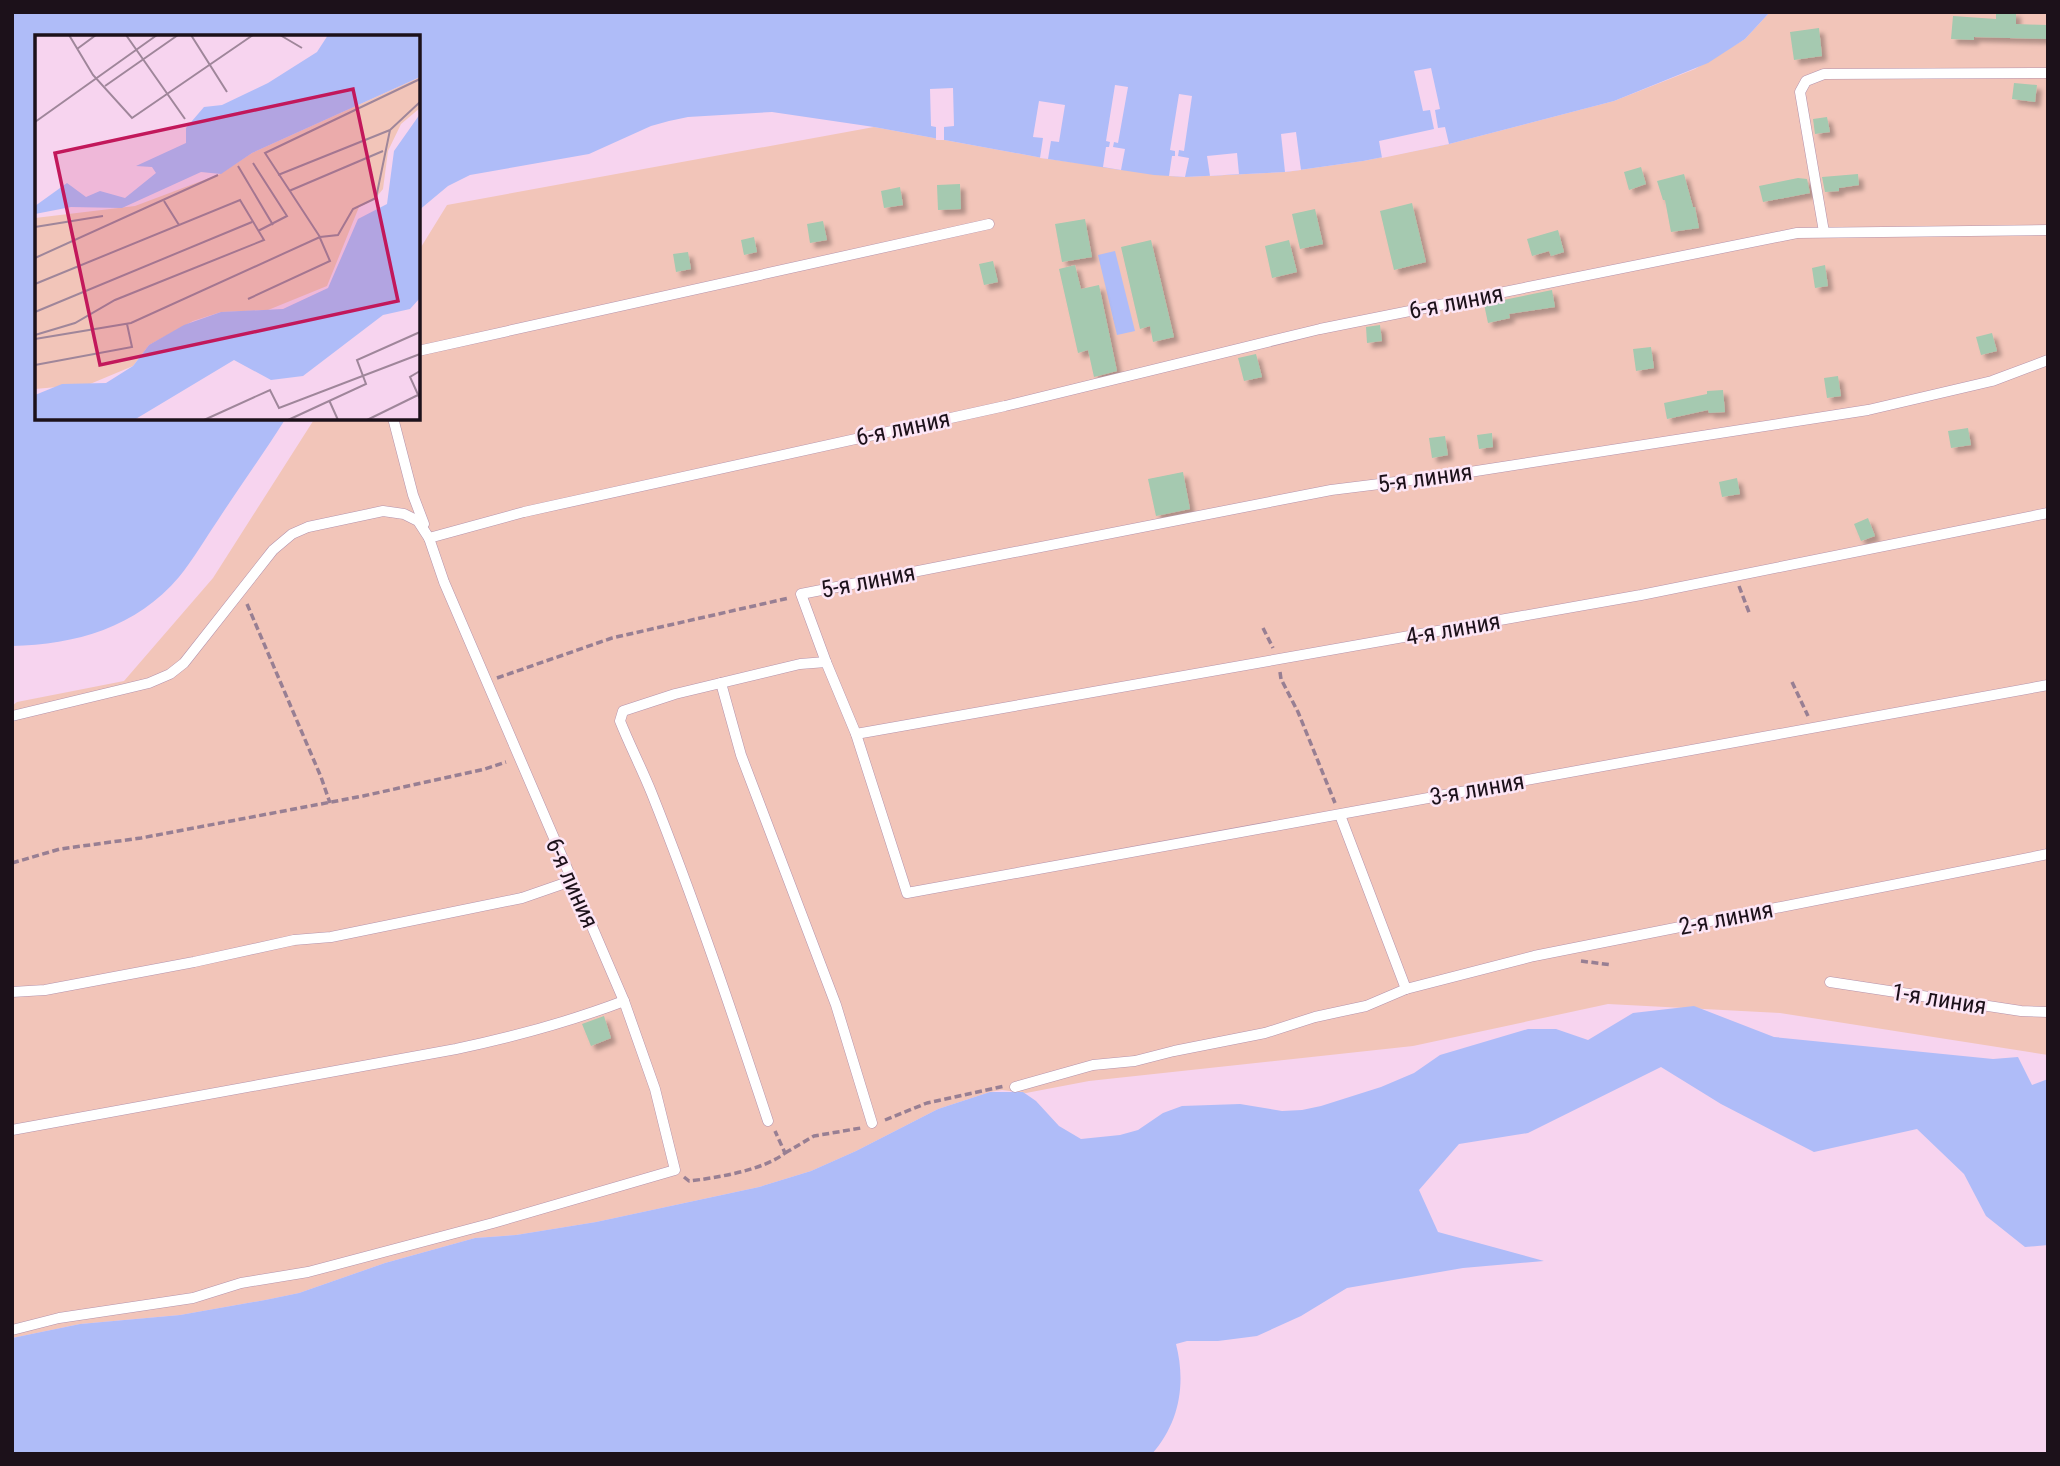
<svg xmlns="http://www.w3.org/2000/svg" width="2060" height="1466" font-family="'Roboto Condensed',sans-serif">
<defs>
<filter id="shadow"><feDropShadow dx="5" dy="5" stdDeviation="2" flood-color="#0004"/></filter>
</defs>
<rect width="100%" height="100%" fill="#f7d4ef"/>
<path fill="#f2c5b9" d="M1770 12H2048V1055L1780 1013 1608 1004 1413 1046 1089 1081 1026 1093 1002 1090 990 1092 938 1109 856 1151 811 1171 759 1187 596 1222 516 1235 475 1238 385 1263 299 1293 265 1300 180 1315 80 1324 12 1338V706L17 702 124 681 213 578 315 418H418V252L447 205 874 127 1048 159 1185 177 1285 172 1363 161 1449 144 1614 101 1695 69 1745 39Z"/>
<g fill="#afbcf8">
<path d="M12 12H1770L1745 39 1708 63 1614 101 1449 144 1363 161 1285 172 1185 177 1154 175 1048 159 874 127 772 112 688 117 669 121 651 126 589 154 470 175 448 186 418 211V37H37V418H286C264 453 240 486 218 520 205 539 193 560 179 577 137 627 75 645 12 646Z"/>
<path d="M1115 251 1135 331 1117 335 1098 255Z"/>
<path d="M1694 1006 1774 1037 1993 1059 2018 1057 2032 1085 2048 1079V1245L2025 1247 1986 1216 1964 1174 1917 1129 1814 1152 1721 1104 1661 1067 1528 1133 1459 1144 1419 1190 1438 1232 1544 1261 1463 1268 1347 1288 1301 1316 1257 1336 1218 1341H1187L1176 1344C1186 1383 1180 1422 1152 1454H12V1338L80 1324 180 1315 265 1300 299 1293 385 1263 475 1238 516 1235 596 1222 759 1187 811 1171 856 1151 938 1109 990 1092H1023L1036 1101 1059 1126 1081 1139 1120 1135 1138 1130 1163 1113 1182 1106 1240 1104 1282 1111 1302 1110 1321 1106 1381 1087 1414 1073 1440 1055 1528 1029H1556L1588 1040 1633 1013Z"/>
</g>
<g fill="#f7d4ef">
<path d="M1431 68 1440 109 1435 110 1438 128 1445 127 1449 144 1382 158 1379 141 1434 129 1430 110 1423 111 1414 71Z"/>
<path d="M1115 85 1128 87 1118 143 1114 142 1113 147 1125 149 1121 170 1103 167 1106 147H1109L1110 142 1106 141Z"/>
<path d="M953 88 954 126 944 127V140H936V127L931 126 930 89Z"/>
<path d="M1179 94 1192 96 1184 151 1179 150 1178 156 1189 158 1185 177 1169 176 1172 156H1175V151L1170 150Z"/>
<path d="M1039 101 1065 105 1059 142 1051 141 1048 159 1040 158 1043 138 1033 137Z"/>
<path d="M1296 132 1301 170 1285 172 1281 134Z"/>
<path d="M1237 153 1239 174 1210 176 1207 156Z"/>
</g>
<g fill="#a5c9b0" filter="url(#shadow)">
<path d="M1996 12H2016V24L2048 25V39L1974 37V40L1951 39 1953 16 1996 19Z"/>
<path d="M1819 28 1822 56 1794 60 1790 32Z"/>
<path d="M2014 83 2037 85 2035 102 2012 99Z"/>
<path d="M1827 117 1830 132 1815 134 1813 119Z"/>
<path d="M1641 167 1646 184 1629 190 1624 172Z"/>
<path d="M1684 174 1693 207H1695L1699 228 1671 232 1665 200H1663L1657 181Z"/>
<path d="M1858 174 1859 185 1839 188V191L1825 192 1822 177Z"/>
<path d="M1798 178 1807 179 1810 193 1763 202 1759 186Z"/>
<path d="M960 184 961 209 938 210 937 185Z"/>
<path d="M900 187 903 205 884 208 881 191Z"/>
<path d="M1412 203 1426 262 1394 270 1380 211Z"/>
<path d="M1315 209 1323 244 1300 249 1292 214Z"/>
<path d="M1085 219 1092 257 1062 262 1055 224Z"/>
<path d="M823 221 827 240 810 243 807 224Z"/>
<path d="M1558 230 1564 252 1551 256 1549 251 1532 256 1527 239Z"/>
<path d="M754 237 757 252 744 255 741 240Z"/>
<path d="M1151 240 1174 337 1153 342 1150 326 1140 329 1121 247Z"/>
<path d="M1289 240 1297 272 1272 278 1265 246Z"/>
<path d="M688 252 691 269 676 272 673 254Z"/>
<path d="M993 261 998 282 984 285 979 264Z"/>
<path d="M1075 265 1081 289 1099 285 1117 371 1094 377 1088 350 1078 353 1059 269Z"/>
<path d="M1825 265 1828 286 1815 288 1812 268Z"/>
<path d="M1552 290 1555 307 1509 314 1510 318 1488 323 1484 304Z"/>
<path d="M1380 325 1382 341 1367 343 1366 327Z"/>
<path d="M1992 333 1997 351 1981 355 1976 337Z"/>
<path d="M1651 347 1654 368 1636 371 1633 349Z"/>
<path d="M1256 354 1262 377 1244 381 1238 358Z"/>
<path d="M1838 376 1841 396 1827 398 1824 378Z"/>
<path d="M1723 390 1725 412 1709 413 1708 410 1667 419 1664 403 1707 394V391Z"/>
<path d="M1968 428 1971 445 1951 448 1948 431Z"/>
<path d="M1492 433 1493 447 1479 449 1477 435Z"/>
<path d="M1445 436 1448 455 1432 458 1429 438Z"/>
<path d="M1183 472 1190 509 1156 516 1148 479Z"/>
<path d="M1737 478 1740 494 1722 497 1719 482Z"/>
<path d="M1868 518 1875 536 1861 541 1854 524Z"/>
<path d="M604 1016 611 1038 591 1046 582 1024Z"/>
</g>
<g fill="none" stroke-linecap="round" stroke-linejoin="round">
<defs>
<g id="lane">
<path d="M1824 232 1800 92 1806 81 1824 74 2048 73"/>
<path d="M418 351 989 224"/>
<path d="M2048 360 1992 381 1868 410 1444 476 1331 490 801 594 826 662 856 734 907 893 2048 685"/>
<path d="M393 418 413 495 424 524"/>
<path d="M721 683 741 755 836 1005 872 1123"/>
<path d="M12 716 149 683 170 674 184 663 273 550 292 534 308 527 383 511 404 514 418 521 429 538"/>
<path d="M856 734 1641 595 2048 513"/>
<path d="M1340 815 1406 989"/>
<path d="M1830 982 2021 1011 2048 1012"/>
<path d="M12 992 45 990 194 962 294 940 331 937 522 898 571 881"/>
<path d="M1015 1087 1093 1065 1135 1061 1174 1051 1265 1033 1315 1017 1366 1006 1406 989 1534 956 2048 854"/>
<path d="M768 1121C732 1012 695 902 652 794 642 769 630 746 620 721L623 711 675 694 800 664 826 662"/>
<path d="M12 1130 456 1049C513 1037 569 1022 624 1001"/>
<path d="M12 1330 59 1318 193 1298 241 1283 308 1272 493 1223 675 1170 655 1089 624 1001 444 582 429 538 524 512 1005 406 1320 329 1797 233 2048 230"/>
</g>
</defs>
<use href="#lane" stroke="#b493ac" stroke-width="11"/>
<g stroke="#987f93" stroke-width="3.5" stroke-dasharray="7 3.5" stroke-linecap="butt">
<path d="M1739 586 1750 615"/>
<path d="M247 604 321 777 330 803"/>
<path d="M1263 628 1273 648"/>
<path d="M1280 672 1281 679 1298 712 1335 803"/>
<path d="M497 678 612 638 789 598"/>
<path d="M1792 682 1808 716"/>
<path d="M12 863 60 849 141 838 363 796 485 769 506 762"/>
<path d="M1581 961 1612 965"/>
<path d="M885 1120 927 1103 1005 1086"/>
<path d="M785 1153 814 1136 861 1128"/>
<path d="M684 1177 689 1181C716 1178 764 1170 785 1153L775 1131"/>
</g>
<use href="#lane" stroke="#fff" stroke-width="10"/>
</g>
<g text-anchor="middle" dominant-baseline="central" stroke-width="5" stroke-linejoin="round" paint-order="stroke">
<g font-size="24" fill="#1c111a" stroke="#fce6f6">
<text transform="translate(1456 302) rotate(-11)">6-я линия</text>
<text transform="translate(903 428) rotate(-12)">6-я линия</text>
<text transform="translate(1425 478) rotate(-8)">5-я линия</text>
<text transform="translate(868 581) rotate(-11)">5-я линия</text>
<text transform="translate(1453 629) rotate(-10)">4-я линия</text>
<text transform="translate(1477 789) rotate(-10)">3-я линия</text>
<text transform="translate(572 883) rotate(66)">6-я линия</text>
<text transform="translate(1726 918) rotate(-11)">2-я линия</text>
<text transform="translate(1939 999) rotate(9)">1-я линия</text>
</g>
</g>
<g transform="translate(35 35)">
<rect width="385" height="385" fill="#f7d4ef"/>
<path d="M385 42V73L366 89 353 116 348 154 339 165 324 172 292 251 233 275 186 277 158 286 114 310 98 331 55 349 0 354V183L100 171 185 139 217 118Z" fill="#f2c5b9"/>
<path d="M293 0H385V42L217 118 186 139 166 137 87 173 36 172 0 179V171L32 148 51 162 65 156 90 163 121 138 117 132 101 131 151 108V93L169 72 187 70 233 48 282 17ZM385 79V263L375 274 348 280 268 341 236 345 199 325 99 385H0V360L27 349 71 348 98 331 114 310 149 290 186 277 248 274 293 253 323 184 352 169 359 116Z" fill="#afbcf8"/>
<path fill="none" stroke="#9f869a" stroke-width="2" d="M34 0 58 40 97 83 218 0M91 0 150 84M156 0 192 57M245 0 267 13M42 14 61 0M70 51 143 0M0 87 122 0M218 128 252 181 223 196M203 131 238 190M243 140 355 95M254 156 348 116M129 166 144 190M0 192 68 181M285 202 303 200 318 174 341 163 355 95 385 67M0 223 183 140M0 249 205 165 229 205 80 265 40 288 0 300M213 264 295 226 285 203M0 277 217 187M0 304 96 288 285 202 230 118 385 44M0 330 97 312 92 289M385 336 375 342 385 364M294 365 303 385M169 385 235 355 244 373 385 319M253 385 331 349 322 325 385 297M332 385 385 359"/>
<path fill="#c2185b" fill-opacity="0.15" stroke="#c2185b" stroke-width="3.5" d="M318 54 363 266 65 330 20 118Z"/>
<rect width="385" height="385" fill="none" stroke="#1c111a" stroke-width="3.5"/>
</g>
<rect width="2060" height="1466" fill="none" stroke="#1c111a" stroke-width="28"/>
</svg>
